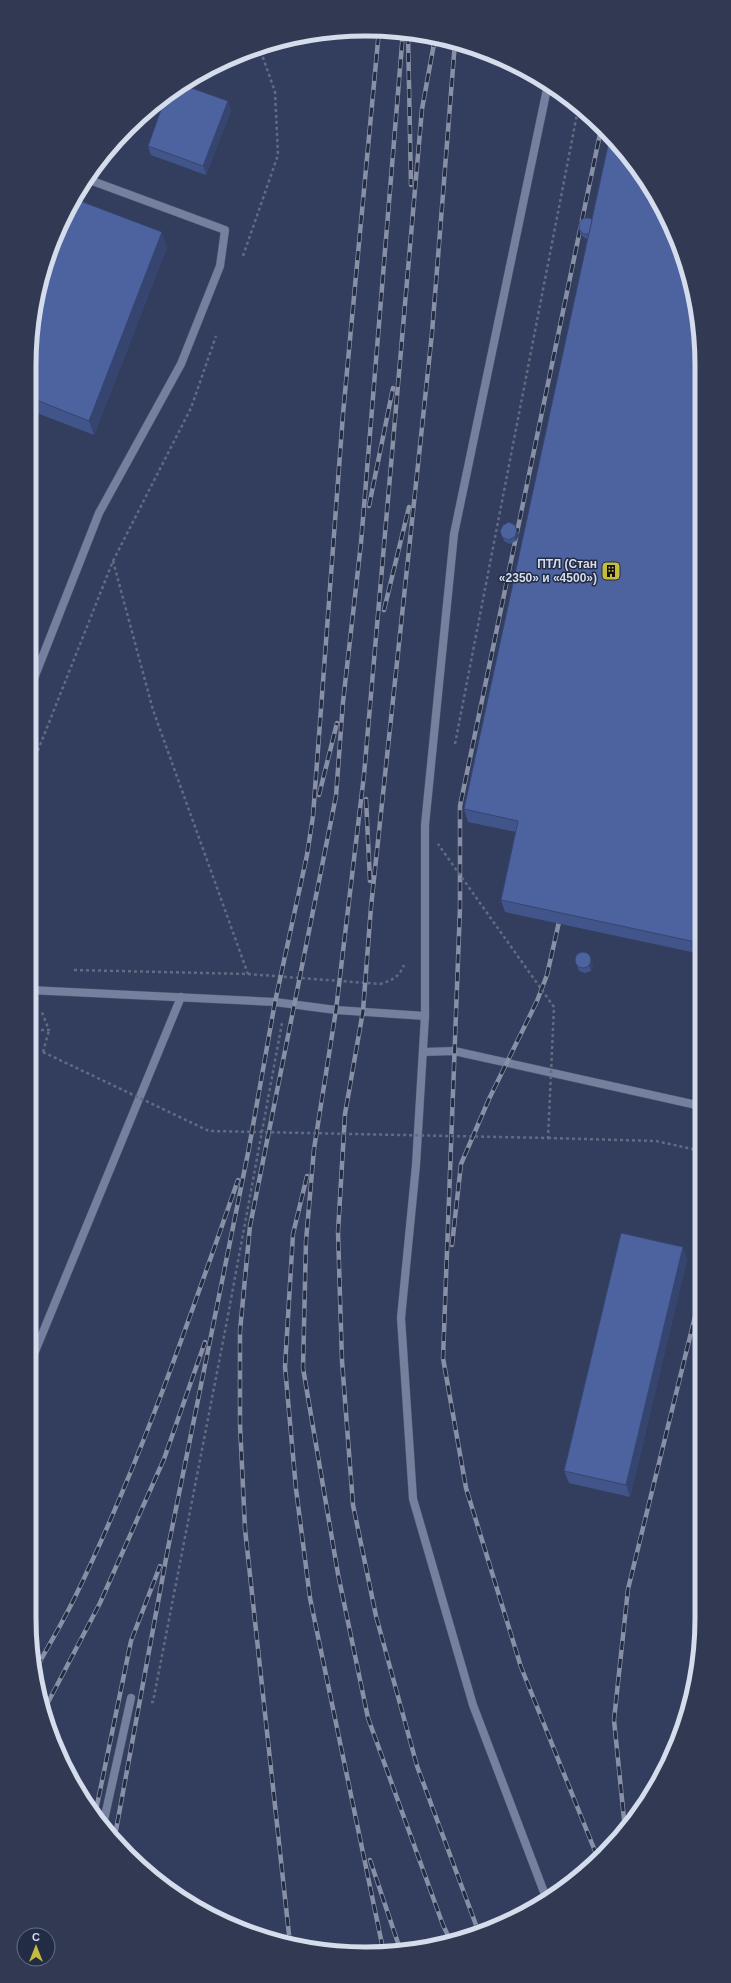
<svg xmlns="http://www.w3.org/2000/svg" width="731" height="1983" font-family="Arial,sans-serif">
<rect width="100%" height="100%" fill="#2c3650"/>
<path fill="#333e5e" d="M388 30 453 41 552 86 619 144 699 321 702 1617 690 1705 667 1767 633 1822 552 1897 494 1928 431 1947 321 1951 258 1936 197 1909 112 1839 74 1786 47 1726 29 1617V366L41 278 64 216 99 160 144 112 197 74 258 47 322 32Z"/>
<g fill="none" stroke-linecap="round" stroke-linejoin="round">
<defs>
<g id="service">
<path d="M29 691 99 513 181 364 220 266 225 230 87 179"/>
<path d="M29 990 275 1002 336 1010 425 1016"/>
<path d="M423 1052 454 1051 701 1106"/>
<path d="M29 1366 181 997"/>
<path d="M103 1825 131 1698"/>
<path d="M547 1900 473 1705 413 1499 401 1318 416 1165 425 1016V825L454 534 548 84"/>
</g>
</defs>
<use href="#service" stroke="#4b5268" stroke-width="9"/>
<g stroke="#626b82" stroke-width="2.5" stroke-dasharray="3 3" stroke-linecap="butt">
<path d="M243 256 278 155 275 92 259 46"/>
<path d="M113 561 153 710 248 974"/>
<path d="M455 744 578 109"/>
<path d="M29 773 113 561 191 408 216 336"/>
<path d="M74 970 248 974 380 984C393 980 399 977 404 965"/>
<path d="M29 1030H49L41 1010"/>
<path d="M43 1052 49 1030"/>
<path d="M548 1138 656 1141 701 1151"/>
<path d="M151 1702H153L226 1326 282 1023"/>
</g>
<use href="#service" stroke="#74809d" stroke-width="8"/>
<defs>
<g id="rail">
<path d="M408 35 411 185"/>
<path d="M435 38 422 109 364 775 336 1010 314 1149 306 1241 303 1368 338 1574 368 1718 443 1925 451 1942"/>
<path d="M455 42 432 333 371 907 363 1011 345 1114 338 1232 342 1361 353 1505 376 1616 417 1766 479 1933"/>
<path d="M369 506 393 388"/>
<path d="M384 610 409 507"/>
<path d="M319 795 337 723"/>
<path d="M366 799 370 881"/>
<path d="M307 1176 293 1234 285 1367 296 1489 310 1598 383 1949"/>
<path d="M452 1245 461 1164 489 1099 537 1001 547 975 561 913"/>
<path d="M37 1667C50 1643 64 1620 76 1595 141 1461 189 1320 238 1180"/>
<path d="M44 1710 100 1603 164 1459 205 1342"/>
<path d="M95 1815 131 1641 160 1566"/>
<path d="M625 1829 614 1720 628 1589 701 1292"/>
<path d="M114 1841 168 1548 249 1148 275 1002 307 855 313 816 343 414 379 30"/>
<path d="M597 1856 521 1667 466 1488 443 1358 460 907V806L601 129"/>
<path d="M370 1860 400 1949"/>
<path d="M290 1944 245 1529 240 1424V1331L250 1226 336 796 343 702 361 543 403 32"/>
</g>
</defs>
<use href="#rail" stroke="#8890a5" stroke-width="4.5"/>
<use href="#rail" stroke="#232c45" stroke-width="3" stroke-dasharray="9" stroke-linecap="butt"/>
<path stroke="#626b82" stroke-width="2.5" stroke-dasharray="3 3" stroke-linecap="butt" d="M43 1052 209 1131 548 1138 554 1007 438 844"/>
</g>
<g fill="#42558a">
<path d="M231 110 206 175 151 155 148 146Z"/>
<path d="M579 223 699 321 701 954 505 912 501 900 516 832 468 822 464 809 588 239 585 238 580 234 579 229Z"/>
<path d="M167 247 94 435 29 410V366Z"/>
<path d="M500 531 519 535 516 541 510 544 504 541Z"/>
<path d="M575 960 593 965 591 971 585 973 579 971Z"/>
<path d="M687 1259 630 1497 569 1483 564 1471Z"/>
</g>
<g fill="#364570">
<path d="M228 101 231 110 206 175 203 166Z"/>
<path d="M162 232 167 247 94 435 89 421Z"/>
<path d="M517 531 519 535 516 541 515 537Z"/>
<path d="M592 960 593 965 591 971 589 966Z"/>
<path d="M683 1247 687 1259 630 1497 626 1485Z"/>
</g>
<g fill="#4d63a0" stroke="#364570">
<path d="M183 85 228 101 203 166 148 146 166 96Z"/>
<path d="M610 136 619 144 676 237 699 321 700 943 501 900 518 821 464 809Z"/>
<path d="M75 199 162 232 89 421 29 397V366L41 278 64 216Z"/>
<path d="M583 218H590L592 220 589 234H583L579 229V223Z"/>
<path d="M509 522 515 525 517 531 515 537 508 540 502 537 500 531 503 525Z"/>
<circle cx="583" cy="960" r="8"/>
<path d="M621 1233 683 1247 626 1485 564 1471Z"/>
</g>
<defs>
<symbol id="building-square" viewBox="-11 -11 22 22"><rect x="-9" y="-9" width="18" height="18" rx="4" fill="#c5bc3d" stroke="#232c45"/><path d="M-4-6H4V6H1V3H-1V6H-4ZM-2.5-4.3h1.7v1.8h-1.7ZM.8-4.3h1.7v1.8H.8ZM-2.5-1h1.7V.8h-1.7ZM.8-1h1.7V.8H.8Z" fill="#111"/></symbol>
</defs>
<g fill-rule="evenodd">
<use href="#building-square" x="600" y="560" width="22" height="22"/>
</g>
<g text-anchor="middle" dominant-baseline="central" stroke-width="3" stroke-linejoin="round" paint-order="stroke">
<g font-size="12" font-weight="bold" fill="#d5dcec" stroke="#232c45" text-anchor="end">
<text x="597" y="564">ПТЛ (Стан<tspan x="597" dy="14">«2350» и «4500»)</tspan></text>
</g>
</g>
<path d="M0 0H731V1983H0ZM365 36H366A329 329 0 0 1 695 365V1618A329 329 0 0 1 366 1947H365A329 329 0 0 1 36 1618V365A329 329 0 0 1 365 36Z" fill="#313a52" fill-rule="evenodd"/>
<path fill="none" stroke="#d5dcec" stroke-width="5" d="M365 36H366A329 329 0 0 1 695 365V1618A329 329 0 0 1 366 1947H365A329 329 0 0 1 36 1618V365A329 329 0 0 1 365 36Z"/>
<g transform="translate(36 1947)"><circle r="19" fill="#232c45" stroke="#6a7288"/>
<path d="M0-3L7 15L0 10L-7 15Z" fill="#c5bc3d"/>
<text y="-6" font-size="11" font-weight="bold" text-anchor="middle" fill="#d5dcec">С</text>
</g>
</svg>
